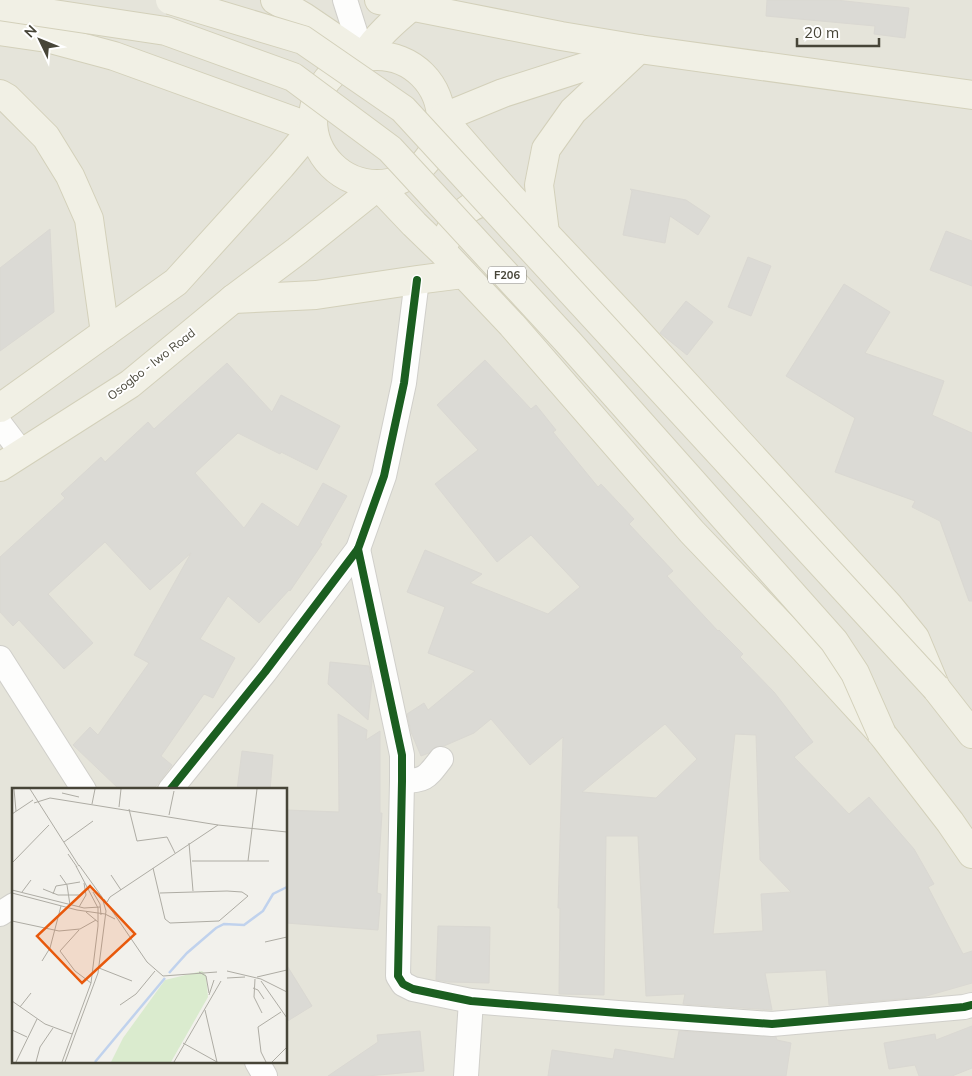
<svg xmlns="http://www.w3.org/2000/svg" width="972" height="1076" font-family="Mulish,sans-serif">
<rect width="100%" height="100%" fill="#f2f1ec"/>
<path fill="#e5e4da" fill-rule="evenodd" d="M0 0H972V1076H0ZM14 790H286V1062H14Z"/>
<g fill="#dbdad5" stroke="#dad8d2" fill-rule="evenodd">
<path d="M767 0H836L909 8 905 38 874 34 875 26 766 16Z"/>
<path d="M630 189 686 200 710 216 698 235 670 216 665 243 623 235 632 191Z"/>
<path d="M50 229 54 312 0 351V268Z"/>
<path d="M946 231 972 241V286L930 270Z"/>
<path d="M748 257 771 266 751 316 728 307Z"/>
<path d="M844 284 890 312 865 353 944 381 932 415 972 433V601H969L940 521 912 507 915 501 835 472 855 418 786 376Z"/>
<path d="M686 301 713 322 687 355 660 333Z"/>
<path d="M485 360 531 409 536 405 556 430 553 432 598 487 601 484 634 519 629 524 673 571 667 576 718 631 719 630 743 654 740 657 774 692 813 742 794 757 849 814 869 797 914 849 934 884 928 887 963 954 972 951V983L923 997 829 1005 826 970 765 973 772 1010 683 1004 685 994 646 996 638 836H606L604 995 559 994 560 908H558L563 737 530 765 491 719 474 733 444 746 435 747 429 753 421 756 411 732 407 714 424 703 428 710 475 671 428 653 445 607 407 592 425 550 482 574 470 583 548 614 580 587 531 535 497 562 435 484 478 450 437 405ZM665 724 697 759 656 798 582 792ZM735 734 756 735 760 860 791 892 761 894 763 931 713 934Z"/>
<path d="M227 363 272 412 281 395 340 426 317 470 281 452 280 454 238 433 195 473 244 528 262 503 298 527 323 483 347 496 320 543 322 544 290 591 289 590 259 623 228 596 200 639 235 658 213 698 204 694 161 756 172 765 153 790H120L73 745 90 727 98 735 149 663 134 655 191 553 150 590 105 542 48 594 93 643 64 669 19 620 13 626 0 612V557L65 498 61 494 101 457 105 462 148 422 154 429Z"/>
<path d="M330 662 369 666 372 681 368 720 328 684Z"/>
<path d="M338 714 367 730 366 740 380 731V813H382L377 893 381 894 378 930 286 923V810L339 812Z"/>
<path d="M242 751 273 755 270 790H237Z"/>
<path d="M438 926 490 927 489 983 449 982 436 980Z"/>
<path d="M286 964 312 1006 286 1022Z"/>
<path d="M972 1026V1068L952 1076H919L915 1065 889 1069 884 1043 935 1034 936 1040Z"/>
<path d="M420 1031 424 1071 367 1076H328L378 1042 377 1035Z"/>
<path d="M679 1031 776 1037 777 1040 791 1043 786 1076H548L552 1050 613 1059 615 1049 674 1059Z"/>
</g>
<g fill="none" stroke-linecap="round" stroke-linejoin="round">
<defs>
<g id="minor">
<path d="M345 0 363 57"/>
<path d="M0 424 22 453"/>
<path d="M358 549 402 755V781L398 976 403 984 413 989 471 1001 618 1013 772 1024 964 1007 972 1005"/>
<path d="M0 658 84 790"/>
<path d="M402 781C426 781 427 777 441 759"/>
<path d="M170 790 265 672 358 549 384 476 404 383 417 280"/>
<path d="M0 914 14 905"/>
<path d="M257 1062 265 1076"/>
<path d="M466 1076 471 1001"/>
</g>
<g id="primary">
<path d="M275 0 304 17 363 57"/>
<path d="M379 0 561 36 639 49 972 95"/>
<path d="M0 31 47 38 114 56 313 128"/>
<circle cx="377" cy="120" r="64"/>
<path d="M363 57C377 36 393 22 412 6"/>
<path d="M0 94 7 98 46 137 70 176 89 219 105 333"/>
<path d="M442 118 510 196 626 319 889 606 915 638 936 688 972 734"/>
<path d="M442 118 503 93 631 52"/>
<path d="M378 186 414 224 442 251 512 325 692 532 804 649 882 734 950 822 972 854"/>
<path d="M545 233 539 185 546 149 573 111 639 49"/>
<path d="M446 240C459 207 476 202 508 196"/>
<path d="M233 299 316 295 417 280 463 274"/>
<path d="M0 408 176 282 281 166 313 128"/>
<path d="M0 467 130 384 233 299 297 251 378 186"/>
</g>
</defs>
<use href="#minor" stroke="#d0cfca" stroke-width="26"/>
<use href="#primary" stroke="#d3d0ba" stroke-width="30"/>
<use href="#minor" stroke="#fdfdfc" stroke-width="24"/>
<use href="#primary" stroke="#f1f0e5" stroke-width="28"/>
<defs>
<g id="primary-bridge">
<path d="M170 0 303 40 403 109 936 688"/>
<path d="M0 6 166 31 293 77 390 149 569 343 834 641 855 673 882 734"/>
</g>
</defs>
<use href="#primary-bridge" stroke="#d3d0ba" stroke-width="30" stroke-linecap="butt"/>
<use href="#primary-bridge" stroke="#f1f0e5" stroke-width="28"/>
<defs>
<g id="cycleway">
<path d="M358 549 402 755V781L398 976 403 984 413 989 471 1001 618 1013 772 1024 964 1007 972 1005"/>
<path d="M170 790 265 672 358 549 384 476 404 383 417 280"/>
</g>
</defs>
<use href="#cycleway" stroke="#fff" stroke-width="11"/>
<use href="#cycleway" stroke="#1b5e20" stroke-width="8"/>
</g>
<g text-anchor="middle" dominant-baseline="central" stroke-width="4" stroke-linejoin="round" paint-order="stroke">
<rect fill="#fff" stroke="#7e7d74" stroke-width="1" x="488" y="266.5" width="38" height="17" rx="4"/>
<g font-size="11" font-weight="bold" fill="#474538">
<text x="507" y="275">F206</text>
</g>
<g font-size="12" fill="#474538" stroke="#fff">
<text transform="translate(151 364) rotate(-38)">Osogbo - Iwo Road</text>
</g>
</g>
<g transform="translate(12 788)">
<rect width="275" height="275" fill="#f2f1ec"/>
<path d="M190 183 194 187 196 209 159 274H99L111 250 153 192Z" fill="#daebce"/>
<path fill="none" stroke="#c0d2ed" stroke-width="2.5" d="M157 185 175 165 204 140 212 136 232 137 251 123 261 106 275 99M83 274 153 190"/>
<path fill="none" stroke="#aeaca4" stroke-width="1" d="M2 1 4 23M18 1 67 78M275 1V19M50 5 67 9M22 15 38 10 206 37M80 16 83 1M107 19 109 1M117 21 125 53 155 49 163 65M0 26 21 12M157 27 162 3M52 54 81 33M177 55 181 103M56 66 65 79M180 73H257M236 73 245 1M0 75 37 37M141 80 153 131 158 135 207 133 236 108 230 104 215 103 148 105M48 87 55 97 58 117M99 87 109 102M31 101 46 107H68M0 102 72 120 88 119M10 104 19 92M81 104 88 116 89 127M0 105 65 122 93 126 103 131M41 106 44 98 68 94M92 111 135 174 151 188 205 184M95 114 98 109 206 37 275 44M67 119 74 107 72 95M74 124 86 134M0 133 47 143 68 141 84 132M67 142 48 163 63 183 79 195M253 154 275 149M30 173 38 160 49 118M87 180 120 193M215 183 249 191 275 204M187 184 194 188 197 205M245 189 275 182M215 190 233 189M243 191 242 209 250 225M249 193 275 230M241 200 246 202 252 211M197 207 202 192M0 213 33 236 60 246M108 217 124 206 143 183M8 219 19 205M193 222 205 274M0 242 15 249M171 255 205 274M4 274 25 231M24 274 28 259 41 240M50 274 79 195 86 138V120L64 78M53 274 86 185 94 123 90 109 67 77M162 274 209 193M254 274 249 264 246 239 269 224M260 274 275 259"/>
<path fill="#e8590c" fill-opacity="0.15" stroke="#e8590c" stroke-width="2.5" d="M78 98 123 146 70 195 25 148Z"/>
<rect width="275" height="275" fill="none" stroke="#474538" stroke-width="2.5"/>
</g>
<g transform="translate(40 40) rotate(313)" stroke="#ffffff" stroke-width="4" paint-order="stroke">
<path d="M0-4L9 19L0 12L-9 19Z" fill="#474538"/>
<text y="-8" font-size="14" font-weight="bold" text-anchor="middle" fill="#474538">N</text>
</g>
<path d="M797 38v8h82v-8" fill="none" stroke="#474538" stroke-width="2.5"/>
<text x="804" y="38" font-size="15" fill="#474538" stroke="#ffffff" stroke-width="4" paint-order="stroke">20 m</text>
</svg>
